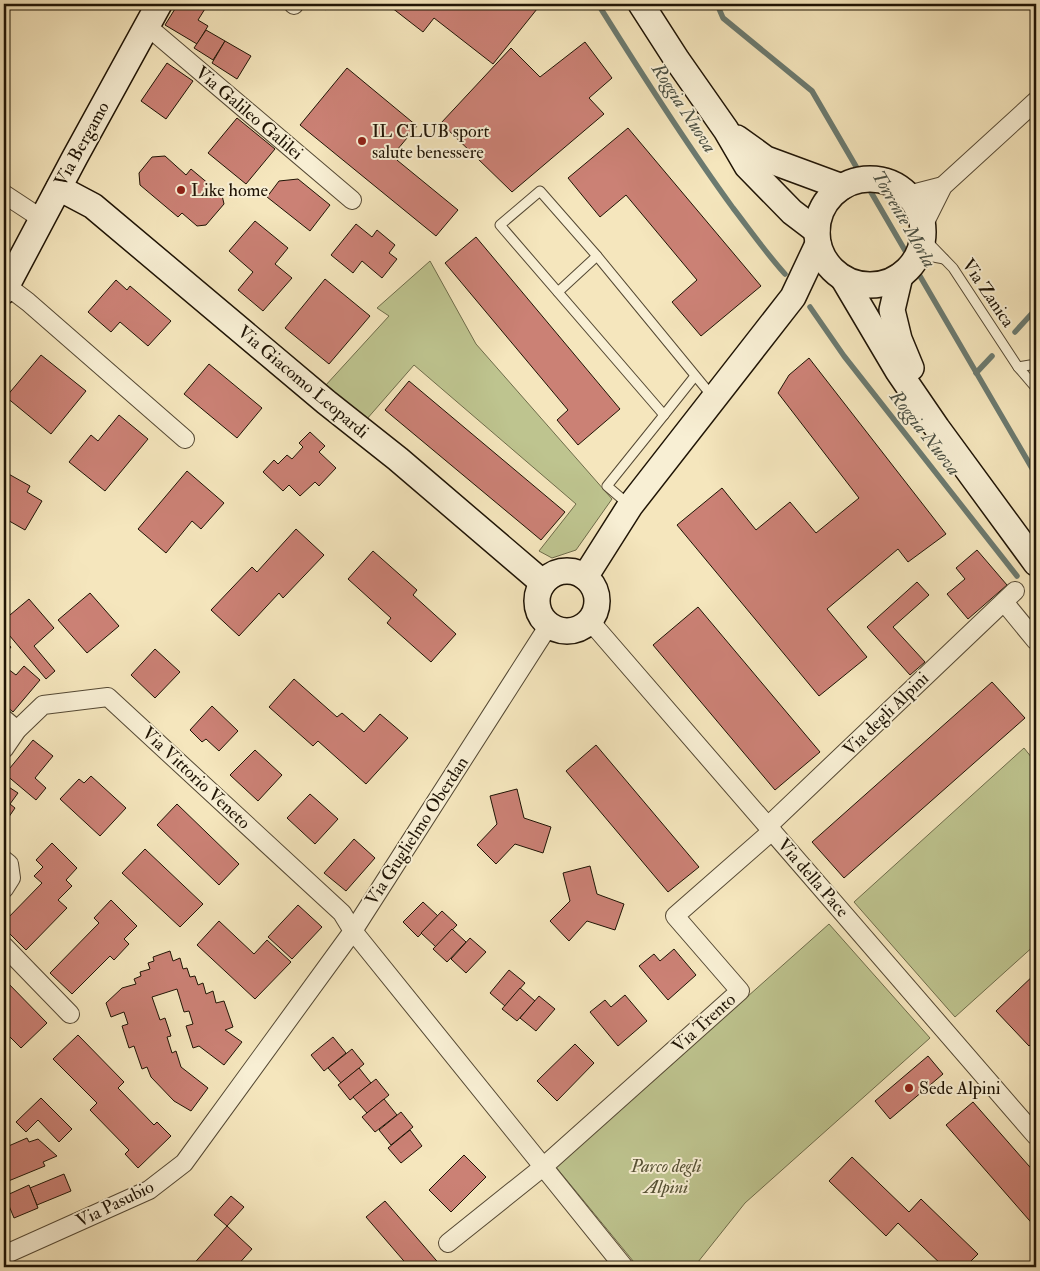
<svg xmlns="http://www.w3.org/2000/svg" width="1040" height="1271" font-family="'IM FELL Double Pica',serif">
<rect width="100%" height="100%" fill="#f5e6bd"/>
<filter id="stains"><feTurbulence type="fractalNoise" baseFrequency=".004" numOctaves="4"/><feColorMatrix values="0 0 0 0 .2 0 0 0 0 .09 0 0 0 0 .02 0 0 0 .5 -.17"/></filter>
<radialGradient id="worn" r=".72"><stop offset=".6" stop-color="#630" stop-opacity="0"/><stop offset="1" stop-color="#630" stop-opacity=".3"/></radialGradient>
<g fill="#bec48f" stroke="#6e6c4a">
<path d="M430 261 476 344 612 499 576 550 552 558 539 551 576 504 414 365 366 420 325 386 389 316 377 308Z"/>
<path d="M1024 748 1036 763V944L955 1017 854 902Z"/>
<path d="M829 924 930 1038 745 1203 694 1267H638L556 1167Z"/>
</g>
<g fill="none" stroke-linecap="round" stroke-linejoin="round">
<g stroke="#6b7a70" stroke-width="5.5">
<path d="M598 4C641 73 685 142 733 208 750 230 766 253 785 274"/>
<path d="M717 4 723 18 812 91 1036 475"/>
<path d="M810 307 844 356 1017 576"/>
<path d="M1015 332 1036 309"/>
<path d="M976 373 992 356"/>
</g>
</g>
<g fill="#cb8175" stroke="#1f1405">
<path d="M178 4H208L198 20 208 26 197 44 165 25Z"/>
<path d="M319 4H332L326 10Z"/>
<path d="M387 4H541L493 64 434 18 423 32Z"/>
<path d="M206 30 225 41 213 60 194 48Z"/>
<path d="M225 41 251 56 237 79 212 63Z"/>
<path d="M585 42 612 78 589 98 604 114 512 192 441 123 511 48 540 77Z"/>
<path d="M167 63 193 81 166 119 141 101Z"/>
<path d="M347 68 417 126 392 156 458 210 436 236 300 125Z"/>
<path d="M237 118 275 149 246 184 208 153Z"/>
<path d="M628 128 761 286 701 336 672 302 697 280 626 195 600 217 568 178Z"/>
<path d="M165 156 186 175 191 169 222 195 224 204 206 225 197 226 182 213 178 217 140 185 139 173 152 157Z"/>
<path d="M298 179 330 205 310 231 267 197 279 181Z"/>
<path d="M255 221 288 248 275 264 292 278 263 311 238 290 253 272 229 251Z"/>
<path d="M356 224 372 237 377 230 395 245 389 253 397 259 382 278 362 261 353 273 331 255Z"/>
<path d="M476 237 620 409 578 445 557 420 568 410 445 263Z"/>
<path d="M325 279 370 316 329 364 285 328Z"/>
<path d="M116 280 127 290 130 286 171 321 148 346 120 322 111 332 88 312Z"/>
<path d="M41 355 86 391 51 434 6 397Z"/>
<path d="M809 358 946 534 908 562 898 549 827 609 867 657 819 696 677 525 722 488 756 530 790 502 816 533 859 498 778 393 789 375Z"/>
<path d="M209 364 262 408 237 438 184 394Z"/>
<path d="M409 381 565 512 541 540 385 410Z"/>
<path d="M119 415 148 439 105 491 69 462 91 435 98 441Z"/>
<path d="M310 432 325 446 319 452 336 468 319 486 315 482 300 496 289 485 283 491 263 472 274 460 278 464 287 455 292 459 303 447 299 443Z"/>
<path d="M187 471 224 503 201 529 192 521 166 553 138 529Z"/>
<path d="M5 472 30 486 27 492 42 501 25 530 4 518V475Z"/>
<path d="M296 529 324 555 283 598 279 593 239 636 211 610 252 567 257 572Z"/>
<path d="M977 550 1007 585 968 619 947 594 965 579 956 568Z"/>
<path d="M373 551 417 590 413 595 456 634 431 662 387 623 391 618 348 579Z"/>
<path d="M917 582 929 595 893 627 925 662 910 675 867 627Z"/>
<path d="M90 593 119 626 87 653 58 620Z"/>
<path d="M29 599 54 628 34 646 55 671 46 679 4 629V620Z"/>
<path d="M698 607 820 752 775 790 653 645Z"/>
<path d="M4 640 11 647 4 656Z"/>
<path d="M155 649 180 672 155 698 131 675Z"/>
<path d="M24 666 40 680 13 712 4 704V673L8 669 16 675Z"/>
<path d="M294 679 337 717 342 713 364 732 380 714 408 738 366 784 318 741 313 746 269 707Z"/>
<path d="M992 682 1025 718 844 878 812 842Z"/>
<path d="M212 706 238 731 219 751 206 739 202 742 190 730Z"/>
<path d="M33 740 53 756 35 778 46 788 36 800 5 774Z"/>
<path d="M596 745 699 867 668 892 566 771Z"/>
<path d="M255 750 282 775 258 801 230 775Z"/>
<path d="M91 776 126 808 100 836 60 799 79 779 84 783Z"/>
<path d="M4 784 18 793 10 804 15 808 4 824Z"/>
<path d="M517 789 524 818 551 827 543 853 515 844 496 864 477 845 497 824 490 796Z"/>
<path d="M310 794 338 819 315 844 287 818Z"/>
<path d="M177 804 239 864 219 885 157 825Z"/>
<path d="M354 839 375 858 346 891 324 873Z"/>
<path d="M52 843 77 868 66 880 72 886 58 900 67 908 26 950 4 928V922L42 883 34 876 43 867 36 860Z"/>
<path d="M145 849 203 904 180 927 122 873Z"/>
<path d="M590 866 597 894 624 904 615 930 587 921 569 941 550 921 570 901 563 873Z"/>
<path d="M111 900 137 926 124 939 129 944 114 960 110 956 72 994 50 973 99 923 94 918Z"/>
<path d="M423 902 438 916 418 937 403 922Z"/>
<path d="M298 905 322 927 292 959 268 937Z"/>
<path d="M442 911 457 925 436 947 421 933Z"/>
<path d="M219 921 254 954 267 940 291 962 255 999 197 945Z"/>
<path d="M452 929 466 942 447 962 433 949Z"/>
<path d="M470 938 486 952 466 973 451 959Z"/>
<path d="M674 949 696 975 668 1000 639 966 654 954 660 961Z"/>
<path d="M170 951 173 961 180 958 183 969 187 968 190 977 195 976 198 985 203 983 206 994 213 991 216 1003 224 1001 233 1027 225 1030 242 1042 224 1065 199 1046 193 1048 186 1026 193 1024 189 1011 184 1012 177 989 152 997 160 1020 165 1018 171 1036 167 1037 172 1053 176 1051 181 1067 208 1088 191 1111 174 1101 151 1077 147 1067 142 1069 134 1046 129 1048 122 1026 128 1024 124 1012 111 1017 106 1003 122 988 136 984 134 979 141 976 140 972 150 969 148 963 154 961 153 957Z"/>
<path d="M509 970 525 983 505 1006 490 993Z"/>
<path d="M1036 973V1040L1029 1046 996 1011Z"/>
<path d="M4 979 47 1023 21 1048 4 1031Z"/>
<path d="M520 988 535 1001 517 1021 502 1009Z"/>
<path d="M625 995 647 1021 618 1046 590 1012 605 1000 611 1007Z"/>
<path d="M539 996 555 1009 536 1031 520 1018Z"/>
<path d="M78 1035 124 1082 118 1088 154 1125 157 1122 171 1136 138 1168 125 1154 129 1150 90 1110 97 1103 53 1059Z"/>
<path d="M333 1037 346 1053 324 1071 311 1055Z"/>
<path d="M575 1044 594 1063 557 1101 537 1081Z"/>
<path d="M352 1049 364 1064 341 1083 328 1068Z"/>
<path d="M928 1056 943 1074 890 1119 875 1101Z"/>
<path d="M359 1068 371 1083 350 1100 338 1085Z"/>
<path d="M376 1079 389 1095 367 1113 353 1097Z"/>
<path d="M41 1098 72 1129 59 1142 38 1120 26 1132 16 1122Z"/>
<path d="M384 1099 397 1115 375 1132 362 1117Z"/>
<path d="M973 1102 1036 1174V1228L946 1125Z"/>
<path d="M401 1112 413 1127 391 1145 379 1130Z"/>
<path d="M410 1130 422 1146 401 1163 388 1148Z"/>
<path d="M27 1138 29 1142 38 1139 57 1156 43 1162 45 1166 6 1182 4 1178V1148Z"/>
<path d="M464 1155 486 1177 451 1212 429 1190Z"/>
<path d="M852 1157 909 1212 921 1199 978 1254 965 1267H944L898 1223 886 1236 829 1181Z"/>
<path d="M64 1174 71 1191 37 1205 30 1188Z"/>
<path d="M29 1185 38 1208 14 1218 5 1196Z"/>
<path d="M231 1196 244 1207 227 1226 214 1215Z"/>
<path d="M385 1201 442 1267H409L366 1217Z"/>
<path d="M227 1226 252 1249 236 1267H191Z"/>
<path d="M353 1261 359 1267H347Z"/>
</g>
<g fill="none" stroke-linecap="round" stroke-linejoin="round">
<defs>
<g id="lane">
<path d="M923 237 953 268 1018 367 1036 364"/>
<path d="M918 254 944 259"/>
<path d="M558 292 597 256"/>
<path d="M1018 367 1036 388"/>
<path d="M664 415 695 376"/>
<path d="M628 504 607 486 664 415 500 225 540 191 597 256 712 396"/>
</g>
<g id="street">
<path d="M293 4 294 5"/>
<path d="M147 26 352 200"/>
<path d="M4 194 42 219"/>
<path d="M908 195 943 186"/>
<path d="M923 226 943 186 1036 101"/>
<path d="M7 286 28 302 185 439"/>
<path d="M1004 602 1036 641"/>
<path d="M590 621 1036 1136"/>
<path d="M4 719 17 730"/>
<path d="M4 749 17 730 43 705 108 697 342 913 353 931 624 1267"/>
<path d="M768 826 1015 591"/>
<path d="M4 860 9 864 11 878 4 889"/>
<path d="M4 946 70 1014"/>
<path d="M448 1243 543 1167 740 991 675 916 772 831"/>
<path d="M4 1255 149 1190 184 1163 353 931 549 625"/>
</g>
<g id="secondary">
<path d="M641 4 677 60 726 130 747 166 792 212 817 231"/>
<path d="M737 138 766 159 842 187"/>
<circle cx="870" cy="232" r="53"/>
<path d="M59 188 93 206 326 402 398 459 543 583"/>
<path d="M900 276 892 310 899 339 911 368"/>
<path d="M843 278 898 371 937 428 1036 563"/>
<path d="M4 291 75 157 159 4"/>
<circle cx="567" cy="601" r="30"/>
<path d="M585 577 630 506 793 297 818 244"/>
</g>
</defs>
<use href="#lane" stroke="#544833" stroke-width="11"/>
<use href="#street" stroke="#544833" stroke-width="20"/>
<use href="#secondary" stroke="#1f1405" stroke-width="28"/>
<use href="#lane" stroke="#f8efd4" stroke-width="9"/>
<use href="#street" stroke="#f8efd4" stroke-width="18"/>
<use href="#secondary" stroke="#f8efd4" stroke-width="25"/>
</g>
<g fill="#8f2418" stroke="#f8efd4" stroke-width="2">
<circle cx="362" cy="141" r="5"/>
<circle cx="181" cy="190" r="5"/>
<circle cx="909" cy="1088" r="5"/>
</g>
<g text-anchor="middle" dominant-baseline="central" stroke-width="4" stroke-linejoin="round" paint-order="stroke">
<g font-size="18" fill="#1f1405" stroke="#f8efd4">
<text transform="translate(249 113) rotate(40)">Via Galileo Galilei</text>
<text transform="translate(82 144) rotate(-61)">Via Bergamo</text>
<text transform="translate(988 293) rotate(56)">Via Zanica</text>
<text transform="translate(303 382) rotate(40)">Via Giacomo Leopardi</text>
<text transform="translate(886 714) rotate(-44)">Via degli Alpini</text>
<text transform="translate(196 778) rotate(43)">Via Vittorio Veneto</text>
<text transform="translate(417 831) rotate(-57)">Via Guglielmo Oberdan</text>
<text transform="translate(813 878) rotate(49)">Via della Pace</text>
<text transform="translate(704 1023) rotate(-42)">Via Trento</text>
<text transform="translate(115 1204) rotate(-26)">Via Pasubio</text>
</g>
<g font-size="18" fill="#1f1405" stroke="#f8efd4" text-anchor="start">
<text x="372" y="131">IL CLUB sport<tspan x="372" dy="21">salute benessere</tspan></text>
<text x="191" y="190">Like home</text>
<text x="919" y="1088">Sede Alpini</text>
</g>
<g font-size="18" font-style="italic" fill="#575235" stroke="#f8efd4">
<text x="666" y="1166">Parco degli<tspan x="666" dy="21">Alpini</tspan></text>
</g>
<g font-size="19" font-style="italic" fill="#4b5043" stroke="#f8efd4">
<text transform="translate(684 108) rotate(57)">Roggia Nuova</text>
<text transform="translate(904 219) rotate(60)">Torrente Morla</text>
<text transform="translate(925 433) rotate(52)">Roggia Nuova</text>
</g>
</g>
<rect width="1040" height="1271" fill="none" stroke="#f5e6bd" stroke-width="20"/>
<rect x="5" y="5" width="1030" height="1261" fill="none" stroke="#1f1405" stroke-width="2.5"/>
<rect x="10" y="10" width="1020" height="1251" fill="none" stroke="#1f1405"/>
<rect width="100%" height="100%" filter="url(#stains)"/>
<rect width="100%" height="100%" fill="url(#worn)"/>
</svg>
